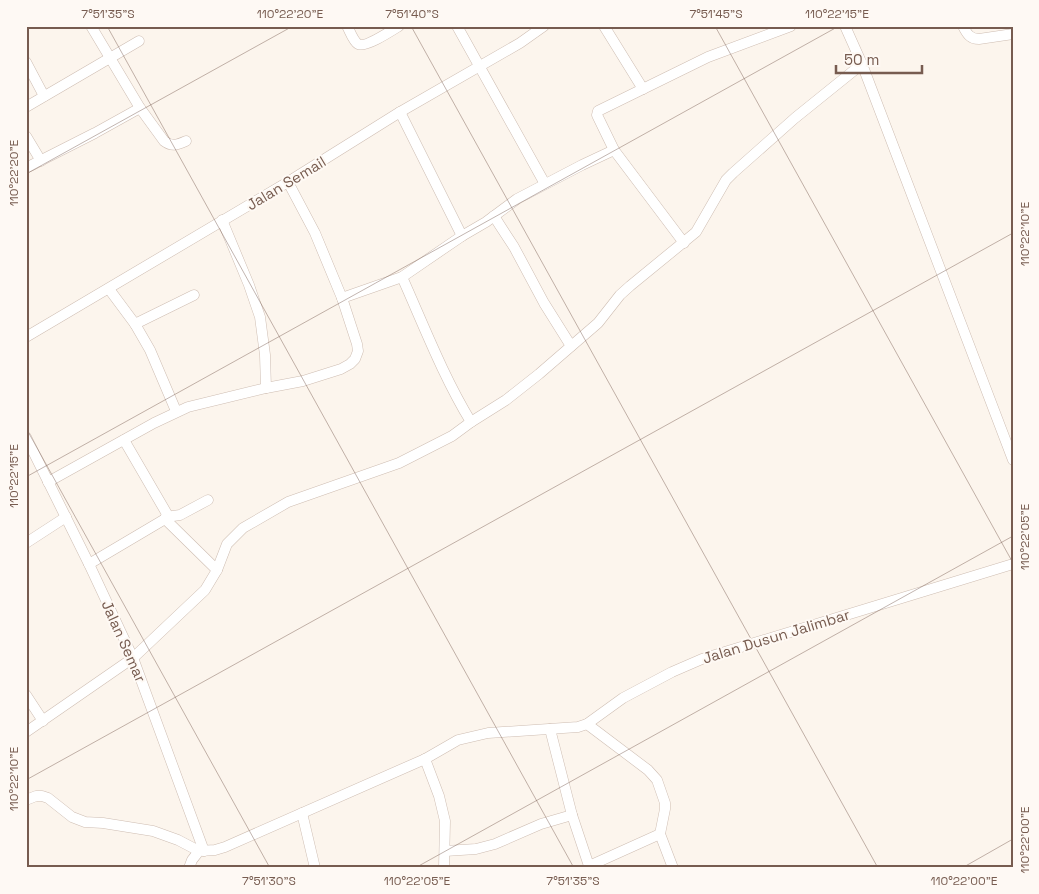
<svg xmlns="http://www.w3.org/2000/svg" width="1039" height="894" font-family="'Space Grotesk',sans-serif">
<rect width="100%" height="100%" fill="#fcf5ed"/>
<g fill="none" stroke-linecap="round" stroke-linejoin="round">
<defs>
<g id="minor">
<path d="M91 26 140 108 164 141C172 147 177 145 186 141"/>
<path d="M347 26C350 31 353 41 358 44 365 48 391 31 399 26"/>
<path d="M457 26 545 184"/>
<path d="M604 26 643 89"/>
<path d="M845 26 862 64 1013 460"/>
<path d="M963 26C967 34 970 39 979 39L1013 34"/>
<path d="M26 62 44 96"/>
<path d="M26 107 139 41"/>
<path d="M400 112 462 236"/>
<path d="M26 136 41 161"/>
<path d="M614 150 684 243"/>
<path d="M26 168 95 133 140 108"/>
<path d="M494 216 499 224 514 247 544 303 571 346"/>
<path d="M222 220 249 285 260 317 265 355 266 388"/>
<path d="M402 277C424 326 443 376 471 422"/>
<path d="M109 289 135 324 150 350 176 411"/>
<path d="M342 298 402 277 462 236 486 222 517 199 582 165 614 150 597 115 598 111 708 57 791 26"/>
<path d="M135 324 194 295"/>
<path d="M26 337 288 182 400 112 520 43 544 26"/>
<path d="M26 437 89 564 133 658 204 851"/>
<path d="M48 482 154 423 188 407 266 388 303 381 341 369 350 364 355 359 358 351 357 344 342 298 315 233 288 182"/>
<path d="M166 517 180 515 208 500"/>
<path d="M165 519 217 570"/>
<path d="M26 543 66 517"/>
<path d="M89 564 165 519 167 514 124 440"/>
<path d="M26 695 43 721"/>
<path d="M587 724 648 770 657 780 665 803V809L660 834 673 868"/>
<path d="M550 729 572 815 589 866"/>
<path d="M26 732 133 658 205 590 217 570 227 544 243 528 288 502 399 463 452 436 471 422 506 400 539 374 598 323 620 295 630 286 696 232 726 180 733 173 795 118 862 64"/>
<path d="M425 759 439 796 445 821 444 868"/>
<path d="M26 800 36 796H42L48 798 72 817 85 822 103 823 153 831 178 840 199 851"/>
<path d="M302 813 315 868"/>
<path d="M445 851 476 849 495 844 541 824 572 815"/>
<path d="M189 868 192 860 199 851 215 850 225 847 425 759 458 740 488 733 578 727 587 724 623 698 672 672 702 659 1013 564"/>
<path d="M588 868 589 866 660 834"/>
</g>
</defs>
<use href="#minor" stroke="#cebdb2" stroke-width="11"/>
<use href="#minor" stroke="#fff" stroke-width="10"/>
</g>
<path fill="none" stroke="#775c50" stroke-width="1" stroke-opacity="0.45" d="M107 26 574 868M411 26 878 868M715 26 1013 563M26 174 293 26M26 428 270 868M26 477 839 26M26 780 1013 233M415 868 1013 536M962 868 1013 839"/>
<g text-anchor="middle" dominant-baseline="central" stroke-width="4" stroke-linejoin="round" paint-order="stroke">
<g font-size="15" fill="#775c50" stroke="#fef9f4">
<text transform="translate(286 183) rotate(-31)">Jalan Semail</text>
<text transform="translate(776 636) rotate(-17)">Jalan Dusun Jalimbar</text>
<text transform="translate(124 641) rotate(66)">Jalan Semar</text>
</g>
</g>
<rect width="1039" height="894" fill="none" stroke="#fef9f4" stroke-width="55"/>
<path d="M836 65v8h86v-8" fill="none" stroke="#775c50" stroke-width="2.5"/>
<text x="844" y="65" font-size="15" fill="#775c50" stroke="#fef9f4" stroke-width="4" paint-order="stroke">50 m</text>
<rect x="28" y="28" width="984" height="838" fill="none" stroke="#775c50" stroke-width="2"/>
<g font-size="12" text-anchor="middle" fill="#775c50">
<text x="108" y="18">7°51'35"S</text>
<text x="290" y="18">110°22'20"E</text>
<text x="412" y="18">7°51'40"S</text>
<text x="716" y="18">7°51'45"S</text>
<text x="837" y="18">110°22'15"E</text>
<text transform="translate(14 173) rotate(-90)" y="4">110°22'20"E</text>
<text transform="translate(1025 234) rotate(-90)" y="4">110°22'10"E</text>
<text transform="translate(14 476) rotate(-90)" y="4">110°22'15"E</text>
<text transform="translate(1025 537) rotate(-90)" y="4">110°22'05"E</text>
<text transform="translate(14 779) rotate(-90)" y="4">110°22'10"E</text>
<text transform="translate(1025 840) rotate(-90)" y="4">110°22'00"E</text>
<text x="269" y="885">7°51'30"S</text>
<text x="417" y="885">110°22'05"E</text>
<text x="573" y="885">7°51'35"S</text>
<text x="964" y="885">110°22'00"E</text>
</g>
</svg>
